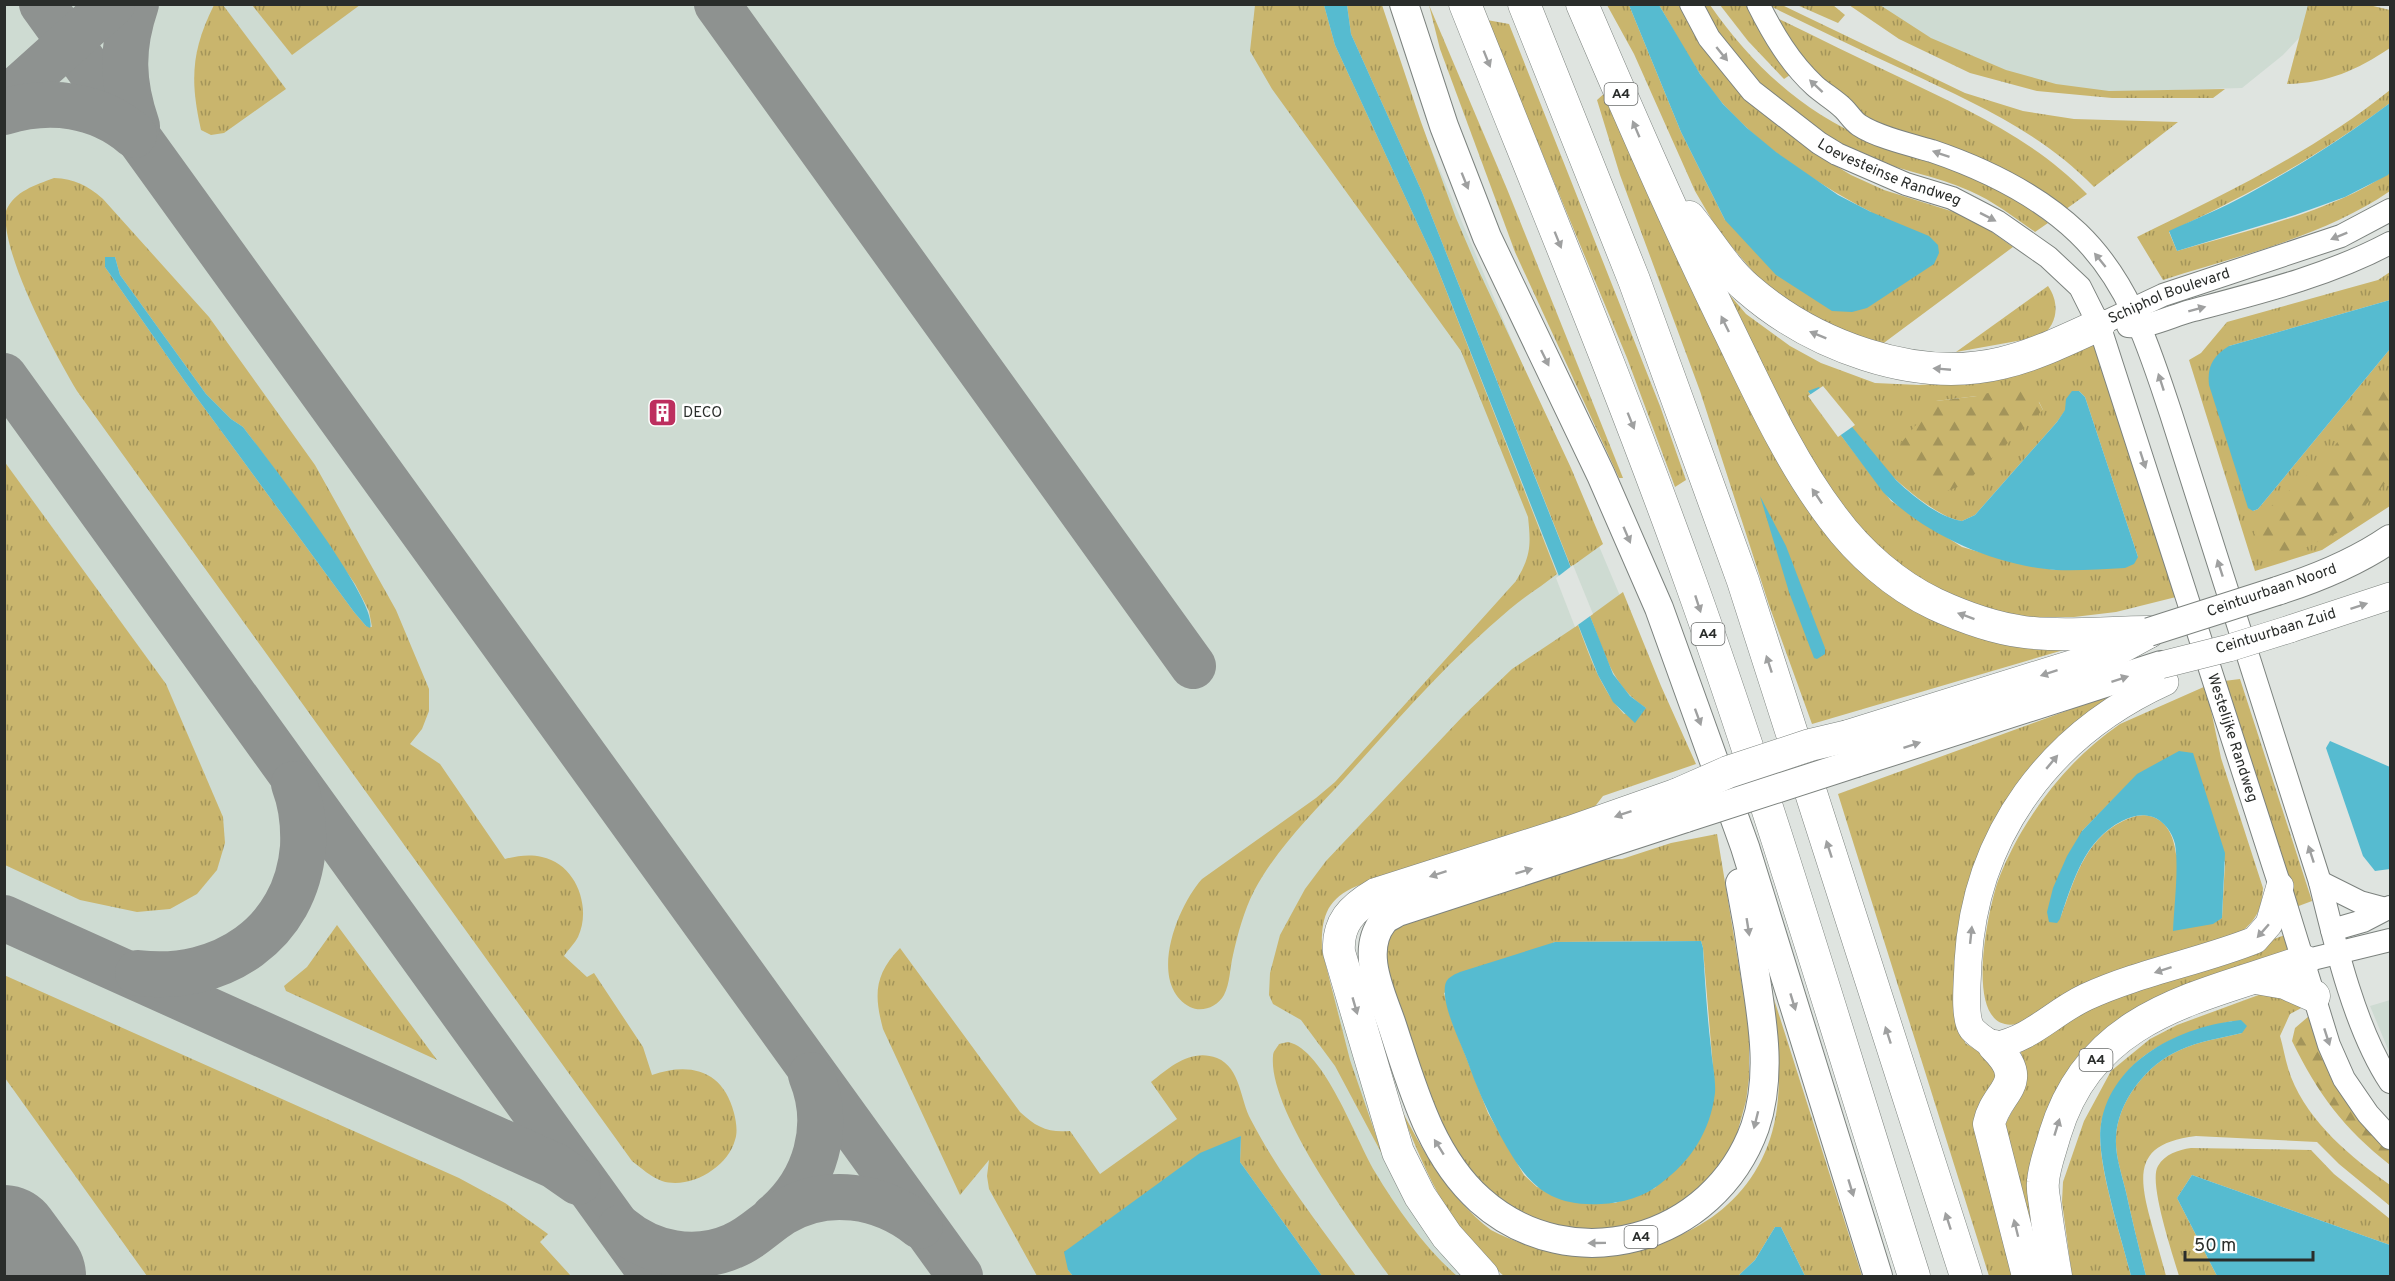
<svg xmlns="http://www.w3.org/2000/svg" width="2395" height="1281" font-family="Overpass,sans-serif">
<defs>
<pattern id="grass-tufts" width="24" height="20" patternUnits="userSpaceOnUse" patternTransform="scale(1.5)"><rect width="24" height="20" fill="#c9b56d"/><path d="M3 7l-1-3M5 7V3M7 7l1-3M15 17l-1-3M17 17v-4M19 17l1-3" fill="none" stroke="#a3945a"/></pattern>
<pattern id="forest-firs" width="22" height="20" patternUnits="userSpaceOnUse" patternTransform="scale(1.5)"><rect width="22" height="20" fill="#c9b56d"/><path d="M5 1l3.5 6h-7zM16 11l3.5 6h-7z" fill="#a3945a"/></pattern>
</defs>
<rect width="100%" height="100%" fill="#dfe4e0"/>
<g fill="#cedbd2">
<path d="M5 5H1375L1391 54 1686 752 1339 888 1319 918V955L1416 1210 1468 1276H5Z"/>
<path d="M1879 5H2321L2300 37 2283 55 2242 88 2108 92 2072 88 2027 78 1953 51 1891 15Z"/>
<path d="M2390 1000V1054L2370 1006Z"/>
</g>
<g fill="url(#grass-tufts)" fill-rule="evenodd">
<path d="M1753 4 1796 71 1784 79 1748 41 1720 5Z"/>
<path d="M214 5H223L286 89 224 133 211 135 201 130C190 81 191 51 214 5Z"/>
<path d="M252 5H360L292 55Z"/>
<path d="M1255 5H1324L1335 45 1433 257 1557 574C1542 586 1524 597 1510 609 1449 660 1398 719 1345 778 1313 813 1277 848 1254 891 1244 911 1238 933 1233 955 1230 967 1230 984 1224 995 1217 1007 1202 1013 1190 1007 1146 983 1178 905 1202 879L1316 798 1335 782 1516 581C1531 556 1531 545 1528 517L1461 351 1272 89 1250 51Z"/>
<path d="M1347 5H1382L1421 122 1456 218 1477 267 1571 468 1603 544 1571 567 1422 192 1351 34Z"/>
<path d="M1429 5 1507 189 1623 478H1619L1515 252 1440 49Z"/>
<path d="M1607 5H1629L1681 132 1725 220 1871 212C1818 184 1765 150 1724 105 1697 75 1679 39 1659 5H1681L1821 157 1851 175 1884 190 1954 212 1989 230 2013 247 1877 348 1844 337 1769 290 1719 232 1695 191 1634 54Z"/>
<path d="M1702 5H1710C1753 66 1802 112 1871 141 1905 155 1942 161 1975 175 2001 186 2026 206 2048 223L2035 232C2014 217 1993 201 1970 191 1935 175 1896 170 1862 155 1795 125 1735 69 1702 5Z"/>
<path d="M1768 5H1782L1965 93 2023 111 2074 119 2178 122 2094 187C2041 132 1972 102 1904 70 1859 49 1813 27 1768 5Z"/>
<path d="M1797 5H1833L1845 15 1838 23Z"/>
<path d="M1849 5H1880L1931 38 2006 70 2056 84 2109 91 2225 89 2213 98H2112L2037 91 1970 73 1899 39Z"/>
<path d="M2308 5H2369L2390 10V48C2357 70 2328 83 2287 84Z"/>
<path d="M1769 14C1812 35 1855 56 1897 76 1966 109 2034 139 2087 194L2062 212 1856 113 1828 92Z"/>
<path d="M1487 20 1509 24 1660 406 1686 480 1675 487 1627 358Z"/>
<path d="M2390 90V103C2318 157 2251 193 2169 232L2177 251C2244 231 2333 212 2390 172V191C2323 237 2240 255 2163 280L2137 237C2225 194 2313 152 2390 90Z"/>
<path d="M1607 91 1879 583 2091 642 1812 724 1769 605 1700 391 1620 175 1597 100Z"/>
<path d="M54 178C75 179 87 185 103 199L209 317 315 465 396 610 429 689V711L422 729 410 744 440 764 505 859C517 856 529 854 542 857 576 864 592 907 578 937 575 943 568 950 564 956L587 977 594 973 643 1047 652 1075C690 1062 723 1070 734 1113 736 1121 738 1132 735 1140 728 1167 690 1190 662 1181 651 1177 641 1168 632 1161L77 391C55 354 0 252 6 211 14 191 36 185 54 178ZM105 257H115L120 275 206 394 231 419 243 427 288 487 355 584 369 611 372 627 366 626 354 612 186 383 105 267Z"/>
<path d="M2390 272V300L2229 346 2253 511 2258 509 2390 349V506L2322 550 2255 571 2189 360 2201 353 2227 322 2378 280Z"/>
<path d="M1717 280 1746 314 1790 346 1821 363 1875 383 1919 385 1951 383 2097 342 2176 597 2116 612 2074 617H2029L1966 605 1896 568 1829 500ZM2079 391 2085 397 2138 557 2055 570 2021 564 1962 547 1891 501 1808 392C1841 424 1919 515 1962 521L1975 515 2057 422ZM1977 396 2039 402 2043 410 1936 401Z"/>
<path d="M2048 286C2060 303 2058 325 2040 337L1956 352Z"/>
<path d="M4 461 166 684 223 817 225 843 217 870 197 894 170 909 137 912 80 900 5 865Z"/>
<path d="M1623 592 1661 686 1696 764 1603 796 1593 809 1357 886C1326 899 1321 918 1322 950L1350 1060 1383 1156 1335 1066 1301 1020 1273 1004 1269 995 1270 973 1280 935 1305 889 1326 861 1463 716 1512 669 1578 625C1590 657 1600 688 1624 714L1646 708C1611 685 1605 653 1590 616Z"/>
<path d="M2240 679 2312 901 2296 907 2224 681Z"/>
<path d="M2206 686 2221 758 2263 888C2262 907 2257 920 2241 932L2093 979 2017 1024C1960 1035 1989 906 1998 881 2004 865 2013 846 2022 831 2047 789 2079 752 2120 724ZM2138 774 2225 862 2222 918 2176 854C2174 839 2169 823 2153 817 2142 813 2133 816 2123 821 2084 840 2074 881 2060 919L2082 831Z"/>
<path d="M2110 695 2072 731 2021 790 1960 1003 1965 1043 1987 1057 1995 1069 2021 1276H1989L1838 794Z"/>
<path d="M1717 834 1745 1003 1749 1034V1078L1746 1101 1735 1141 1722 1164 1705 1184 1673 1210 1605 1233 1537 1222 1503 1201 1481 1181 1457 1154 1442 1130 1378 962 1395 925 1601 860 1622 859 1671 843ZM1701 941 1703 948 1715 1092 1655 1188 1615 1203 1537 1187 1524 1175 1488 1113 1452 1021 1444 993 1555 942Z"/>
<path d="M337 925 437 1060 286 991 284 986 307 967Z"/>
<path d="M2285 935 2290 950 2119 1019 2093 1041 2077 1057 2060 1083 2045 1114 2036 1145 2044 1276 2004 1128C2020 1090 2037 1092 2018 1045L2069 1013Z"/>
<path d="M900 948 1020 1112C1036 1127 1048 1133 1070 1131L1100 1174 1177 1119 1151 1082C1170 1067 1191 1048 1217 1058 1241 1068 1240 1100 1251 1120 1280 1176 1320 1226 1356 1276H1322L1240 1162 1241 1136 1068 1270 1073 1276H1037L989 1189 987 1176 989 1160 960 1195 883 1029C874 995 874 975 900 948Z"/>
<path d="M4 975 459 1178 505 1203 548 1234 540 1242 571 1276H147L5 1078Z"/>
<path d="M2264 993 2307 1005 2290 1014 2280 1036C2284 1050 2286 1064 2291 1077 2309 1123 2352 1158 2390 1185V1206L2339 1164 2317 1142 2196 1136C2138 1143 2137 1170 2150 1218 2155 1237 2161 1257 2166 1276H2146C2139 1248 2132 1220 2126 1192 2122 1175 2115 1156 2116 1138 2117 1102 2147 1064 2180 1050 2199 1041 2222 1038 2242 1033L2232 1021C2180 1034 2134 1047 2110 1099 2107 1107 2102 1116 2101 1125 2095 1160 2122 1239 2131 1276H2072L2062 1202 2063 1182 2084 1121 2111 1071 2150 1039 2177 1025Z"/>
<path d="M1774 999 1862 1276H1805L1781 1227H1775L1755 1260 1738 1276H1504C1448 1230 1424 1168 1398 1103 1422 1150 1448 1197 1491 1230 1586 1281 1734 1250 1770 1139 1785 1094 1777 1045 1774 999Z"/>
<path d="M1288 1042C1324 1049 1356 1140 1375 1172 1397 1209 1425 1248 1457 1276H1389C1357 1230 1268 1111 1273 1056 1273 1051 1277 1048 1279 1044Z"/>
<path d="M2191 1148 2311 1150 2334 1174 2390 1219V1245L2192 1175 2177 1198 2217 1276H2179C2173 1255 2148 1182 2158 1166 2165 1154 2178 1150 2191 1148Z"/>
</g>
<g fill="url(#forest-firs)">
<path d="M2390 373V478L2343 530 2294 553 2263 550 2254 533 2261 515 2323 461Z"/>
<path d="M2028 382 2043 410 1963 485 1944 492 1913 472 1896 449 1936 401 1977 396Z"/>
<path d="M2309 1016C2325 1070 2348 1114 2390 1151V1165C2343 1128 2318 1094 2292 1041L2295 1028Z"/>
</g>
<g fill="#56bbd0">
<path d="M1324 5H1347L1351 34 1422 192 1613 674 1630 696 1646 708 1635 723 1613 702 1598 675 1433 257 1335 45Z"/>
<path d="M1629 5H1659L1700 74 1723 104 1747 128 1776 152 1838 195 1871 212 1929 236 1938 245 1939 253 1934 264 1867 308 1852 312 1832 311 1776 275 1725 220 1681 132Z"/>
<path d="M2390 103V172L2388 175 2345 197 2295 215 2177 251 2169 231C2195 219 2223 208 2248 194 2298 167 2345 137 2390 103Z"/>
<path d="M105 257H115L120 275 206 394 231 419 243 427C265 456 380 602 370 628L366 626 354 612 186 383 105 267Z"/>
<path d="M2390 300V349L2258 509 2253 511 2248 508 2209 385C2207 366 2213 356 2229 346Z"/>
<path d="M1819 387 1896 480C1913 496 1938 517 1962 521L1975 515 2057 422 2065 410 2066 399 2072 391H2079L2085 397 2138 557 2134 564 2125 568C2102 569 2079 571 2056 570 1996 566 1925 535 1883 492L1808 391Z"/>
<path d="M1760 496 1786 546 1825 648V654L1817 659 1814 658 1789 592Z"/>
<path d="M2330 741 2390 767V869L2375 871 2363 856 2326 748Z"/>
<path d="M2179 751 2193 753 2225 853 2222 918 2213 924 2173 931C2174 906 2179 868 2175 844 2172 832 2164 821 2153 817 2141 813 2132 816 2122 821 2084 840 2073 882 2060 919L2057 923 2049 922 2047 912 2053 888 2067 856 2082 831 2137 774Z"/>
<path d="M1701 941 1703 948C1705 981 1707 1015 1711 1048 1712 1062 1716 1079 1715 1093 1710 1132 1691 1161 1660 1184 1644 1197 1622 1203 1601 1204 1544 1207 1525 1180 1500 1135 1487 1111 1476 1086 1467 1060 1460 1041 1442 1006 1445 986 1446 978 1453 975 1460 972L1555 942Z"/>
<path d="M2241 1020 2247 1026 2242 1033C2222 1038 2199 1041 2180 1050 2147 1064 2117 1102 2116 1138 2115 1156 2122 1175 2126 1192 2132 1220 2139 1248 2146 1276H2131C2122 1239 2095 1159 2101 1124 2112 1059 2181 1026 2241 1020Z"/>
<path d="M1241 1136 1240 1162 1322 1276H1073L1068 1270 1064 1252 1200 1153Z"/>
<path d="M2192 1175 2390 1245V1276H2217L2177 1198Z"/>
<path d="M1775 1227H1781L1805 1276H1738L1755 1260Z"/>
</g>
<g fill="#dfe4e0">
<path d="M1823 386 1855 425 1838 437 1808 396Z"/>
<path d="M1573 565 1593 614 1575 627 1556 578Z"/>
</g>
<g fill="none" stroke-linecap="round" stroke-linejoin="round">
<g stroke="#8e9290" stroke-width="46">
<path d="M42 4 960 1276"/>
<path d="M136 4C121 48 122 83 137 126"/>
<path d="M717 4 1193 666"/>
<path d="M4 101 112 4"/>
<path d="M4 112C50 98 97 104 134 135"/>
<path d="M4 376 653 1276"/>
<path d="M4 918 555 1166 578 1182"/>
<path d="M138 973C221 983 296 934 303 847 304 825 302 805 294 784"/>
<path d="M774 1217C816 1182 832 1126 811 1075"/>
<path d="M620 1228C651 1254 694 1263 733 1246 751 1239 766 1223 782 1213 827 1186 881 1195 920 1226"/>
</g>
<path stroke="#8e9290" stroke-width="114" d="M4 1242 29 1276"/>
<defs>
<g id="tertiary">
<path id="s1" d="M1691 4 1709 38 1752 91 1819 143 1837 154 1906 184 1952 198 1998 222 2048 257 2080 287 2099 325 2280 886 2329 1045 2344 1079 2368 1114 2390 1138"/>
<path d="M1758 4C1773 34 1790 63 1815 86 1824 94 1835 100 1844 109 1849 114 1853 121 1859 125 1877 137 1911 145 1932 151 1985 169 2037 194 2078 233 2130 283 2149 348 2171 414L2320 882C2335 944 2355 1029 2390 1082"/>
<path id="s2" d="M2099 325 2163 295 2341 236 2390 210"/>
<path d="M2128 326C2149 328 2169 317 2190 311 2258 293 2328 276 2390 243"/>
<path d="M2320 882 2360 902 2386 909"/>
<path d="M2332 930 2363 921 2390 907"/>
<path d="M2304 961 2390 940"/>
</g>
<g id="primary">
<path d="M2290 629 2390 596"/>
<path d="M2165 682C2051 734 1975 834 1968 962 1968 977 1963 1017 1972 1029 1978 1036 1987 1041 1994 1046 2033 1038 2052 1013 2086 997 2140 972 2200 962 2255 940L2269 924 2280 886"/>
</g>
<g id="trunk">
<path d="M1404 4 1444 126 1487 237 1601 475 1659 608 1745 847 1878 1276"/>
<path d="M2277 591C2318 578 2355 563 2390 539"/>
<path d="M1856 763 2161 665"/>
<path d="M1686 818 1398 912C1393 915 1386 918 1383 922 1360 951 1381 993 1391 1022 1412 1085 1429 1154 1480 1200 1571 1281 1714 1242 1755 1127 1772 1077 1763 1024 1755 973 1751 943 1746 913 1740 883"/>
</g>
<g id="motorway">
<path d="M1465 4C1542 198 1622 390 1692 586 1773 813 1841 1046 1914 1276"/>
<path d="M1524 4 1634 280 1743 581 1966 1276"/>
<path d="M1582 4C1630 116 1678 227 1731 335 1761 397 1791 463 1833 518 1859 553 1895 585 1935 604 1963 617 1993 628 2024 632 2065 637 2107 632 2149 632"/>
<path d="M1689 217C1709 241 1724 268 1747 288 1812 345 1915 384 2002 363 2036 355 2068 339 2099 325"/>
<path d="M1848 736 2105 656 2147 633"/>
<path d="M2256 978 2285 983 2314 996"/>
<path d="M1994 1046C2032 1084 1996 1090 1989 1124L2028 1276"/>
<path d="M1483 1276 1447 1236 1420 1196 1398 1152 1339 952C1337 923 1352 908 1376 894L1570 832 1678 794"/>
<path d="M2056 1276C2052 1253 2048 1229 2045 1205 2044 1197 2042 1189 2043 1182 2044 1166 2051 1149 2055 1134 2092 1012 2200 998 2304 961"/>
</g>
</defs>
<use href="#tertiary" stroke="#7c827e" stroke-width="24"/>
<use href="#primary" stroke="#7c827e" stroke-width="28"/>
<use href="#trunk" stroke="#7c827e" stroke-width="30"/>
<use href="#motorway" stroke="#7c827e" stroke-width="33"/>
<use href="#tertiary" stroke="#fff" stroke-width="22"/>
<use href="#primary" stroke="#fff" stroke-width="27"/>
<use href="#trunk" stroke="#fff" stroke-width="28"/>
<use href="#motorway" stroke="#fff" stroke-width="32"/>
<defs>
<path id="primary-bridge" d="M2161 665 2229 648 2290 629"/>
<g id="trunk-bridge">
<path d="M2149 632 2277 591"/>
<path d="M1686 818 1856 763"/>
</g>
<path id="motorway-bridge" d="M1678 794 1728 772 1810 745 1848 736"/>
</defs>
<use href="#primary-bridge" stroke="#7c827e" stroke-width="28" stroke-linecap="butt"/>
<use href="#trunk-bridge" stroke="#7c827e" stroke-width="30" stroke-linecap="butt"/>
<use href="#motorway-bridge" stroke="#7c827e" stroke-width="33" stroke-linecap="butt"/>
<use href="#primary-bridge" stroke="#fff" stroke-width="27"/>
<use href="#trunk-bridge" stroke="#fff" stroke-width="28"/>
<use href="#motorway-bridge" stroke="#fff" stroke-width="32"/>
</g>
<defs><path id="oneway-solid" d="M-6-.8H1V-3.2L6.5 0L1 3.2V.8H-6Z" transform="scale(1.5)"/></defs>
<g fill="#9fa0a0">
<use href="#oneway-solid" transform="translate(1722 54) rotate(51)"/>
<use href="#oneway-solid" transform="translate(1487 59) rotate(68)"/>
<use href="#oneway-solid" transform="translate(1816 86) rotate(-137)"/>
<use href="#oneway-solid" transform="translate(1636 129) rotate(-113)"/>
<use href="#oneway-solid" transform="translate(1941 154) rotate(-161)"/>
<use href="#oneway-solid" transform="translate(1465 181) rotate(68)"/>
<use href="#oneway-solid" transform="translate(1988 217) rotate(27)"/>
<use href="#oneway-solid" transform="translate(2339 236) rotate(158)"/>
<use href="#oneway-solid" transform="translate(1558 240) rotate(68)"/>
<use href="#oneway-solid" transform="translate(2100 260) rotate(-129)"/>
<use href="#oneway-solid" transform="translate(2197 309) rotate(-15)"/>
<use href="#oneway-solid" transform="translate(1725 324) rotate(-116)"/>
<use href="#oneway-solid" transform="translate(1818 335) rotate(-158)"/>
<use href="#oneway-solid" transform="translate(1545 358) rotate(64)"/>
<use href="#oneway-solid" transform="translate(1942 369) rotate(-175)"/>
<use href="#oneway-solid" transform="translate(2161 382) rotate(-108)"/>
<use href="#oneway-solid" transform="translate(1631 421) rotate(68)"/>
<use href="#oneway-solid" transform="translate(2143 460) rotate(72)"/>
<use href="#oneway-solid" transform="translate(1817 496) rotate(-124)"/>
<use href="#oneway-solid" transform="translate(1627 535) rotate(67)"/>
<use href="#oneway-solid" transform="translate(2220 568) rotate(-108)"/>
<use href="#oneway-solid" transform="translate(1698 604) rotate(72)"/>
<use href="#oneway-solid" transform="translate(2359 606) rotate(-18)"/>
<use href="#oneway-solid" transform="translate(1966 616) rotate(-160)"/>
<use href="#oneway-solid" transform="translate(1769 664) rotate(-108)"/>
<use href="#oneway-solid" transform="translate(2049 673) rotate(162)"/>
<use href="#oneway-solid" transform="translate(2120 679) rotate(-18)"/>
<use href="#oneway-solid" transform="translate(1698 717) rotate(70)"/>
<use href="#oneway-solid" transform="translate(1912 745) rotate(-18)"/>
<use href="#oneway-solid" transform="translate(2052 762) rotate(-50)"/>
<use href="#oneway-solid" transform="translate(1623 814) rotate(161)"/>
<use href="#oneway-solid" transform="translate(1829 849) rotate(-108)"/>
<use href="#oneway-solid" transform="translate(2311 854) rotate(-108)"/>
<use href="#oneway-solid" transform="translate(1524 871) rotate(-17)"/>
<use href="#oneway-solid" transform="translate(1438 874) rotate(162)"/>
<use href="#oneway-solid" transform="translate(1748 927) rotate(81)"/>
<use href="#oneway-solid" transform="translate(2263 931) rotate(131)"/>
<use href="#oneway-solid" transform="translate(1971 935) rotate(-84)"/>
<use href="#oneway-solid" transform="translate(2163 970) rotate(162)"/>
<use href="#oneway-solid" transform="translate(1793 1002) rotate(73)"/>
<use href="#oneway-solid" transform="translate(1355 1006) rotate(74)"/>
<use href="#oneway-solid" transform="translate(1888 1035) rotate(-108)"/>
<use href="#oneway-solid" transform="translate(2327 1037) rotate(72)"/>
<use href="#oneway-solid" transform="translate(1756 1120) rotate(104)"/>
<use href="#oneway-solid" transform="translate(2057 1127) rotate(-73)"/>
<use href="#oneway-solid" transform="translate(1439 1147) rotate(-122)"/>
<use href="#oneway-solid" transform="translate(1851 1188) rotate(73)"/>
<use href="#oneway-solid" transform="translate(1948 1221) rotate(-108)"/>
<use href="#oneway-solid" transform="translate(2016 1228) rotate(-104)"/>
<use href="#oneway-solid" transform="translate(1597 1243) rotate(179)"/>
</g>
<defs>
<symbol id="building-square" viewBox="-11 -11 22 22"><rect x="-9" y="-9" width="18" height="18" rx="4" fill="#bd2f5f" stroke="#fff"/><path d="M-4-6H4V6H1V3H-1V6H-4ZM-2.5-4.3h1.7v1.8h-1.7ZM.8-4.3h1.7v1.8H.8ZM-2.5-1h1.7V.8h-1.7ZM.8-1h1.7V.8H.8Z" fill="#fff"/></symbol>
</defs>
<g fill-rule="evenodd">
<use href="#building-square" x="646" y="396" width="33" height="33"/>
</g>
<g text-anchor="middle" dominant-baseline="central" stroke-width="5" stroke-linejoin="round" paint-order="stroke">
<g fill="#fff" stroke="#6a6c6b" stroke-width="1.5">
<rect x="1604.5" y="83" width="33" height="22" rx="4.5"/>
<rect x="1691.5" y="623" width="33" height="22" rx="4.5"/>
<rect x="2079.5" y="1049" width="33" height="22" rx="4.5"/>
<rect x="1624.5" y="1226" width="33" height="22" rx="4.5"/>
</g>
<g font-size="14" font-weight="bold" fill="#2a2d2b">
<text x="1621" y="94">A4</text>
<text x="1708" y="634">A4</text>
<text x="2096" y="1060">A4</text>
<text x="1641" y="1237">A4</text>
</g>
<g font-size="15" fill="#2a2d2b" stroke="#fff">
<text stroke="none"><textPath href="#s1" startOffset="268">Loevesteinse Randweg</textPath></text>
<text stroke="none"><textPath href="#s2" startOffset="76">Schiphol Boulevard</textPath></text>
<text transform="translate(2272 591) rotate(-19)">Ceintuurbaan Noord</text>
<text transform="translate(2276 632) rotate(-17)">Ceintuurbaan Zuid</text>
<text stroke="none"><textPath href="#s1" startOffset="969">Westelijke Randweg</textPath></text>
</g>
<g font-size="15" fill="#2a2d2b" stroke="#fff" text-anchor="start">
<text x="683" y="413">DECO</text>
</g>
</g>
<rect width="2395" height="1281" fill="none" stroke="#2a2d2b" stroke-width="12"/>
<path d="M2185 1251v9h128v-9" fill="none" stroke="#2a2d2b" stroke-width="3"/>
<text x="2194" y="1251" font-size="18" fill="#2a2d2b" stroke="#ffffff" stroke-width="4.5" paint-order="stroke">50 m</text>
</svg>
